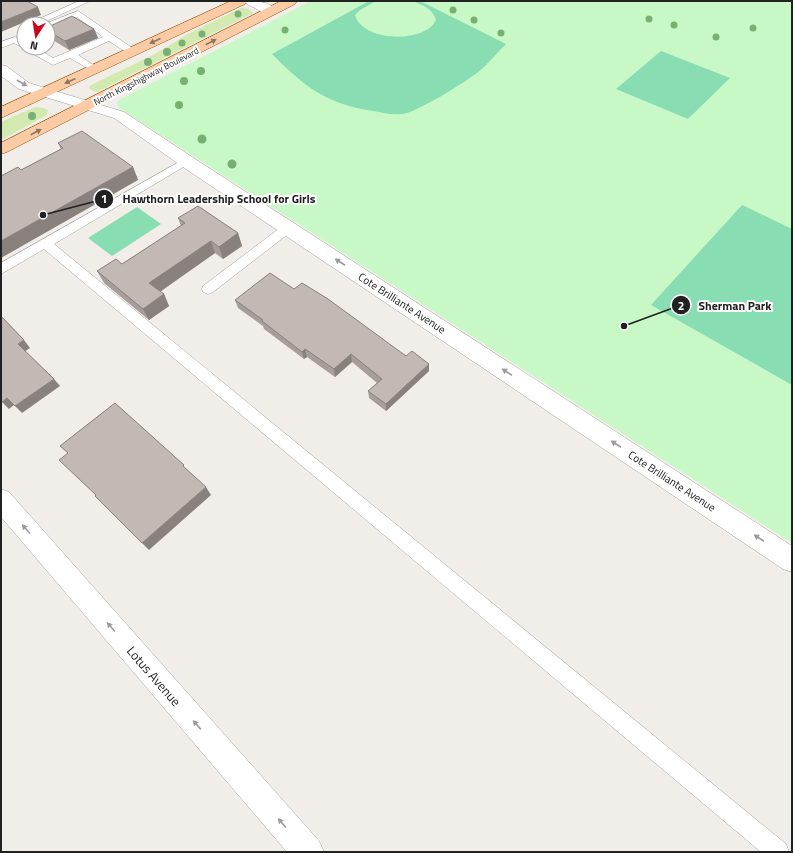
<svg xmlns="http://www.w3.org/2000/svg" width="793" height="853" font-family="'Titillium Web',sans-serif">
<rect width="100%" height="100%" fill="#f1ede8"/>
<g fill="#d2e9b0">
<path d="M241 8 249 9 253 13 105 88 97 92 91 90 89 88 91 85 153 55 188 34Z"/>
<path d="M35 107 44 108 48 110 47 115 1 140V122Z"/>
</g>
<path fill="#c9f8c7" d="M311 1H792V543L119 108 117 105 118 101 123 98Z"/>
<g fill="#88ddb3">
<path d="M369 1H376L360 10 355 15C363 43 426 43 436 20 432 8 424 6 413 1H420L506 44C498 52 491 60 483 68 468 81 425 107 407 113 396 116 384 113 373 111 326 104 305 87 272 54Z"/>
<path d="M661 51 730 78 688 119 616 89Z"/>
<path d="M742 205 792 229V385L651 305Z"/>
<path d="M137 207 161 224 112 256 88 238Z"/>
</g>
<g fill="none" stroke-linecap="round" stroke-linejoin="round">
<defs>
<g id="service">
<path d="M79 1H90L40 24H28Z"/>
<path d="M78 11 135 50 137 52 135 54H129L109 41 78 55 97 67 99 69 94 72 70 58 53 65 26 50 24 48H36L53 58 103 37 77 17 48 29V24H45Z"/>
<path d="M15 37 24 41V48L14 43 1 48V42Z"/>
<path d="M186 158 190 159 192 161 190 163 54 244 786 844 789 852H761L44 249 1 274V263Z"/>
<path d="M288 224 292 225 294 228 292 231 213 292 208 294 203 292 202 289 203 286 284 225Z"/>
</g>
<g id="minor">
<path d="M245 1C256 1 270 1 277 11L276 14H266L247 4Z"/>
<path d="M1 65 6 66 29 83 124 112 192 157 792 546V572L783 569 180 165 114 118 19 89 1 76Z"/>
<path d="M1 489 9 492 319 841 324 852H287L1 517Z"/>
</g>
<g id="primary">
<path d="M231 1H247L245 4 1 118V107Z"/>
<path d="M281 1H297L295 4 7 152 1 154V143Z"/>
</g>
</defs>
<use href="#service" stroke="#a2a2a2" stroke-width="1"/>
<use href="#minor" stroke="#a2a2a2" stroke-width="1"/>
<use href="#primary" stroke="#995704" stroke-width="1"/>
<use href="#service" fill="#fff" fill-rule="evenodd"/>
<use href="#minor" fill="#fff" fill-rule="evenodd"/>
<use href="#primary" fill="#facba4" fill-rule="evenodd"/>
</g>
<g fill="#77b071">
<circle cx="453" cy="10" r="3.5"/>
<circle cx="238" cy="14" r="3.5"/>
<circle cx="649" cy="19" r="3.5"/>
<circle cx="474" cy="20" r="3.5"/>
<circle cx="674" cy="25" r="3.5"/>
<circle cx="753" cy="28" r="3.5"/>
<circle cx="285" cy="30" r="3.5"/>
<circle cx="501" cy="33" r="3.5"/>
<circle cx="202" cy="34" r="3.5"/>
<circle cx="716" cy="37" r="3.5"/>
<circle cx="182" cy="43" r="3.5"/>
<circle cx="167" cy="52" r="4"/>
<circle cx="148" cy="62" r="4"/>
<circle cx="201" cy="71" r="4"/>
<circle cx="184" cy="81" r="4"/>
<circle cx="179" cy="105" r="4"/>
<circle cx="32" cy="116" r="4"/>
<circle cx="202" cy="139" r="4.5"/>
<circle cx="232" cy="164" r="4.5"/>
</g>
<g fill="#a79e9b">
<path d="M48 27 94 29 98 38 69 50 48 37Z"/>
<path d="M58 143 133 167 138 180 21 170 61 149Z"/>
<path d="M178 218 238 233 242 246 223 259 215 253 160 292 164 294 169 306 149 320 104 283 97 271 122 264 181 226Z"/>
<path d="M294 289 406 356 429 371 386 411 369 398 368 391 377 383 352 362 335 377 307 357 304 359 264 329 263 326 238 308 235 300Z"/>
</g>
<g fill="#88817e">
<path d="M38 7 41 15 1 32V22Z"/>
<path d="M94 29 98 38 69 50 65 41Z"/>
<path d="M133 167 138 180 1 258V241Z"/>
<path d="M238 233 242 246 223 259 219 247Z"/>
<path d="M211 241 215 253 155 295 149 283Z"/>
<path d="M164 294 169 306 149 320 143 309Z"/>
<path d="M24 340 30 348 24 352 18 344Z"/>
<path d="M305 349 307 357 304 359 302 352Z"/>
<path d="M351 354 352 362 335 377 334 369Z"/>
<path d="M429 364V371L386 411V404Z"/>
<path d="M54 379 60 386 22 413 15 406Z"/>
<path d="M7 398 14 405 9 409 2 402Z"/>
<path d="M206 487 211 495 149 550 142 543Z"/>
</g>
<g fill="#c2b8b4" stroke="#88817e">
<path d="M1 1H27L38 7 1 22Z"/>
<path d="M72 16 94 29 65 41 48 31V27Z"/>
<path d="M82 131 133 167 1 241V176L18 167 21 170 63 148 58 143Z"/>
<path d="M198 206 238 233 219 247 211 241 149 283 164 294 143 309 97 271 116 259 122 264 185 223 178 218Z"/>
<path d="M270 273 294 289 302 283 328 299 406 356 412 351 429 364 386 404 368 391 382 379 351 354 334 369 305 349 302 352 262 321 263 320 235 300Z"/>
<path d="M1 316 24 340 18 344 54 379 15 406 7 398 2 402 1 401Z"/>
<path d="M115 403 184 465 183 466 206 487 142 543 95 496 96 495 59 460 68 453 60 446Z"/>
</g>
<defs><path id="oneway-solid" d="M-6-.8H1V-3.2L6.5 0L1 3.2V.8H-6Z"/></defs>
<g fill="#8e7662">
<use href="#oneway-solid" transform="translate(155 41) rotate(155)"/>
<use href="#oneway-solid" transform="translate(211 42) rotate(-27)"/>
<use href="#oneway-solid" transform="translate(70 81) rotate(155)"/>
<use href="#oneway-solid" transform="translate(36 132) rotate(-27)"/>
</g>
<g fill="#9b9b9b">
<use href="#oneway-solid" transform="translate(22 83) rotate(30)"/>
<use href="#oneway-solid" transform="translate(340 262) rotate(-147)"/>
<use href="#oneway-solid" transform="translate(507 372) rotate(-147)"/>
<use href="#oneway-solid" transform="translate(616 444) rotate(-147)"/>
<use href="#oneway-solid" transform="translate(26 529) rotate(-131)"/>
<use href="#oneway-solid" transform="translate(759 538) rotate(-147)"/>
<use href="#oneway-solid" transform="translate(111 627) rotate(-131)"/>
<use href="#oneway-solid" transform="translate(197 725) rotate(-131)"/>
<use href="#oneway-solid" transform="translate(282 823) rotate(-131)"/>
</g>
<g text-anchor="middle" dominant-baseline="central" stroke-width="4" stroke-linejoin="round" paint-order="stroke">
<g font-size="9" fill="#212121" stroke="#fff">
<text transform="translate(146 76) rotate(-27)">North Kingshighway Boulevard</text>
</g>
<g font-size="11" fill="#212121" stroke="#fff">
<text transform="translate(402 303) rotate(33)">Cote Brilliante Avenue</text>
<text transform="translate(672 481) rotate(33)">Cote Brilliante Avenue</text>
</g>
<g font-size="13" fill="#212121" stroke="#fff">
<text transform="translate(154 676) rotate(49)">Lotus Avenue</text>
</g>
</g>
<path fill="none" stroke="#212121" stroke-width="1.5" d="M43 215L104 199M624 326L681 305"/>
<g fill="#212121" stroke="#fff" stroke-width="1.5">
<circle cx="43" cy="215" r="4"/>
<circle cx="624" cy="326" r="4"/>
<circle cx="104" cy="199" r="10"/>
<circle cx="681" cy="305" r="10"/>
</g>
<g font-size="12" text-anchor="middle" font-weight="bold" fill="#fff">
<text x="104" y="203">1</text>
<text x="681" y="310">2</text>
</g>
<g font-size="12" text-anchor="middle" font-weight="bold" fill="#212121" stroke="#fff" stroke-width="4" stroke-linejoin="round" paint-order="stroke">
<text x="219" y="203">Hawthorn Leadership School for Girls</text>
<text x="735" y="310">Sherman Park</text>
</g>
<rect width="793" height="853" fill="none" stroke="#212121" stroke-width="4"/>
<g transform="translate(36 36) rotate(192)"><circle r="19" fill="#ffffff" stroke="#a6a6a6"/>
<path d="M0-3L7 15L0 10L-7 15Z" fill="#cc051c"/>
<text y="-6" font-size="11" font-weight="bold" text-anchor="middle" fill="#212121">N</text>
</g>
</svg>
